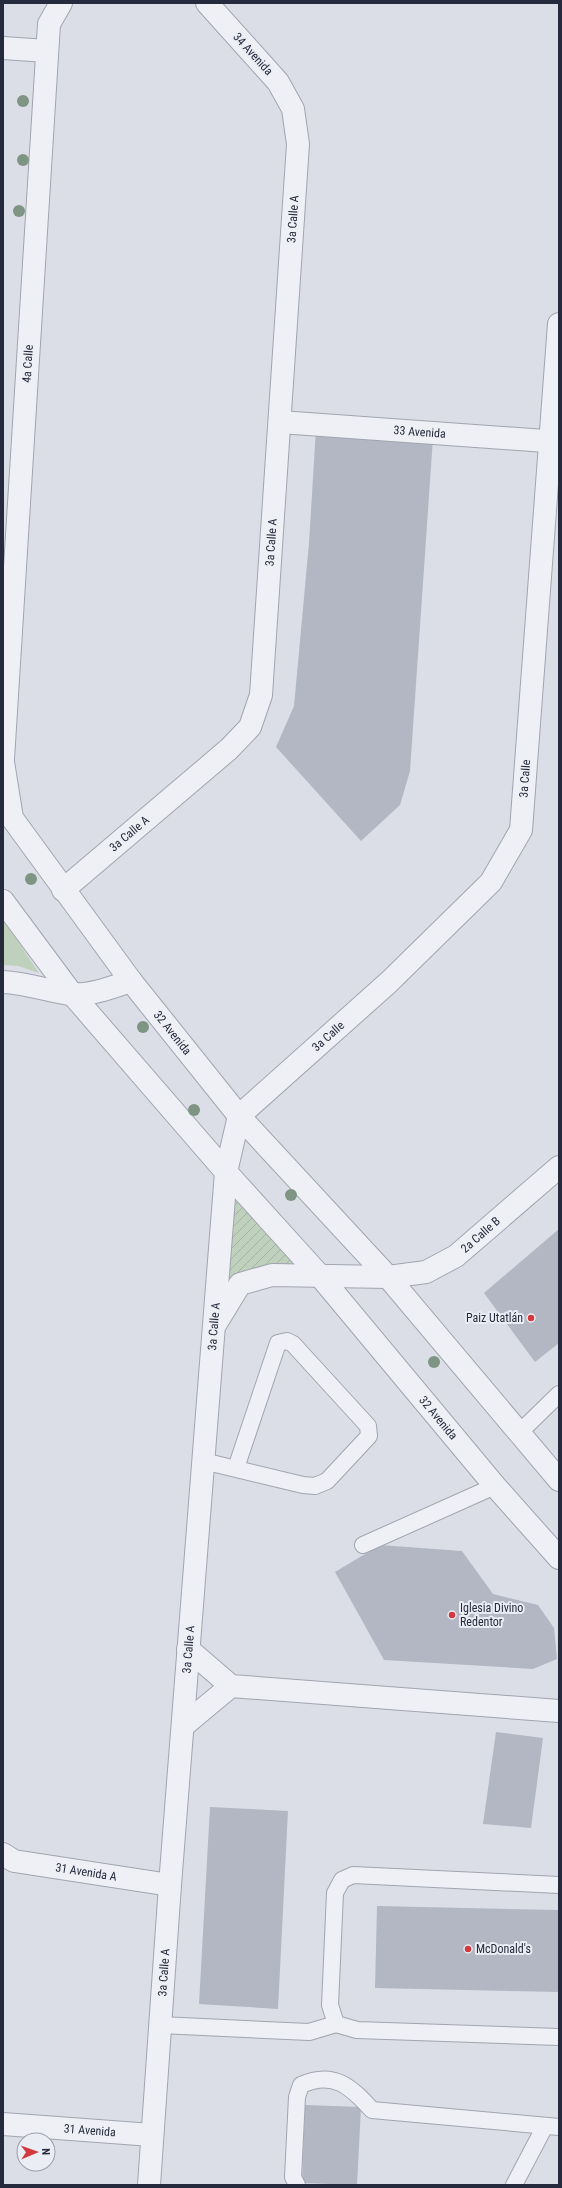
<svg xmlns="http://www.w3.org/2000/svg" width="562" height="2188" font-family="'Roboto Condensed',sans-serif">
<defs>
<pattern id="garden-furrows" width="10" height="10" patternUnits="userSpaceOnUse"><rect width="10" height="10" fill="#bfd1bc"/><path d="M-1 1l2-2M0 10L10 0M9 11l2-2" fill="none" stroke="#a4b4a2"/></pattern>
</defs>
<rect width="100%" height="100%" fill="#dbdee6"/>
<path fill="#bfd1bc" d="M3 919 39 973 18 966 3 965Z"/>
<path fill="url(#garden-furrows)" d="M230 1188 302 1265 270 1264 233 1277 219 1305Z"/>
<g fill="#b3b7c3">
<path d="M316 429 433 438 410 771 400 805 361 841 276 747 294 706 309 543Z"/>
<path d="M559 1229V1343L535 1362 484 1293Z"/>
<path d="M380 1545 462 1551 493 1594 538 1605 554 1628 557 1659 533 1669 384 1660 335 1572Z"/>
<path d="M496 1732 543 1738 531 1828 483 1824Z"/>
<path d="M210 1807 288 1811 278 2009 199 2004Z"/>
<path d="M377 1906 559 1910V1992L375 1988Z"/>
<path d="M305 2105 361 2107 357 2185 302 2183Z"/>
</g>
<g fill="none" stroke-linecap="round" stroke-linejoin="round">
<defs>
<g id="lane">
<path d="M519 1433 559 1394"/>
<path d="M203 1461 303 1485 315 1486 327 1481 369 1436 368 1426 293 1344 287 1341 278 1343 236 1468"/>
<path d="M363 1545 495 1486"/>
<path d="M559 1885 353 1875 342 1880 335 1893 330 2005 336 2024 357 2030 559 2037"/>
<path d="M160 2025 309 2032 336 2024"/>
<path d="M297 2185 293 2177 297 2097 301 2085C334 2070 351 2087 372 2110L559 2127"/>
<path d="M514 2185 545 2126"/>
</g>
<g id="street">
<path d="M3 48 47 51"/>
<path id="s1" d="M280 422 559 442"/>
<path id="s2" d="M3 759 49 24 61 3"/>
<path id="s3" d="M3 762 12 818 131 981 239 1116 388 1277 559 1480"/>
<path id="s4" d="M63 890 229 749 250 727 261 695 298 144 293 109 278 82 207 3"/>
<path id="s5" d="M3 901 72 994 226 1172 320 1276 495 1486 559 1558"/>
<path d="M3 982C26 983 48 991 70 994 90 996 113 987 131 981"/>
<path id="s6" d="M215 1325 240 1284 272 1275 388 1277 426 1272 456 1256 559 1167"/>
<path d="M188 1649 231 1686 559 1711"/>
<path d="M183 1726 231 1686"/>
<path id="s7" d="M3 1854 14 1861 170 1885"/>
<path id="s8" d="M3 2124 152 2135"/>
<path id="s9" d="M149 2185 170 1885 226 1172 239 1116 389 982 491 882 521 830 559 324"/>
</g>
</defs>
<use href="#lane" stroke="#a1a5b0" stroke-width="18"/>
<use href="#street" stroke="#a1a5b0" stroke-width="24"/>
<use href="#lane" stroke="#eef0f5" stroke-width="16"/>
<use href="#street" stroke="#eef0f5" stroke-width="22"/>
</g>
<g fill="#7f9583">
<circle cx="23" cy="101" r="6"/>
<circle cx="23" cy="160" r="6"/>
<circle cx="19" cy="211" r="6"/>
<circle cx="31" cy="879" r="6"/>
<circle cx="143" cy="1027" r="6"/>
<circle cx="194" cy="1110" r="6"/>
<circle cx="291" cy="1195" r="6"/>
<circle cx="434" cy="1362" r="6"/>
</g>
<g fill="#d23a3e" stroke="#ebedf4" stroke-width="1.5">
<circle cx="531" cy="1318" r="4"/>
<circle cx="452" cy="1615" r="4"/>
<circle cx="468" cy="1949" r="4"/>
</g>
<g text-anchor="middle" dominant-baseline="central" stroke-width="4" stroke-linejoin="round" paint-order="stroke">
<g font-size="12" fill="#252b3d" stroke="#ebedf4">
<text transform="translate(253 54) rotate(48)">34 Avenida</text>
<text stroke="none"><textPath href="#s4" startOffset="759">3a Calle A</textPath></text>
<text stroke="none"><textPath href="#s2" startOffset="396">4a Calle</textPath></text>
<text stroke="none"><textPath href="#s1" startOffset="140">33 Avenida</textPath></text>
<text stroke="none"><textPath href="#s4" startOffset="435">3a Calle A</textPath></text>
<text stroke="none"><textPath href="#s9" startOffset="1529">3a Calle</textPath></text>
<text stroke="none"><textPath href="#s4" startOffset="87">3a Calle A</textPath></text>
<text stroke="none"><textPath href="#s3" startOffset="325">32 Avenida</textPath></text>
<text stroke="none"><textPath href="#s9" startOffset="1193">3a Calle</textPath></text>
<text stroke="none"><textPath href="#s6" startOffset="302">2a Calle B</textPath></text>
<text stroke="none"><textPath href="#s9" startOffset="861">3a Calle A</textPath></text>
<text stroke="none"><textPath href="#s5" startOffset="676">32 Avenida</textPath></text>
<text stroke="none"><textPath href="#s9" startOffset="537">3a Calle A</textPath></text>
<text stroke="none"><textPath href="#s7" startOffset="86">31 Avenida A</textPath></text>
<text stroke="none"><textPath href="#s9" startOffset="213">3a Calle A</textPath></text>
<text stroke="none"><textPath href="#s8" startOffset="87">31 Avenida</textPath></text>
</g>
<g font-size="12" fill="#252b3d" stroke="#ebedf4" text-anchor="start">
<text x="523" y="1318" text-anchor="end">Paiz Utatlán</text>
<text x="460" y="1608">Iglesia Divino<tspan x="460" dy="14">Redentor</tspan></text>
<text x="476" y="1949">McDonald's</text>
</g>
</g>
<rect width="562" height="2188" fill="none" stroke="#252b3d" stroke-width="8"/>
<g transform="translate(36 2152) rotate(88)"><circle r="19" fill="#ebedf4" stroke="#9c9fab"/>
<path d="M0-3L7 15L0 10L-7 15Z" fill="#d23a3e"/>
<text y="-6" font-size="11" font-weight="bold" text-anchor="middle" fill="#252b3d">N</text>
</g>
</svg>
